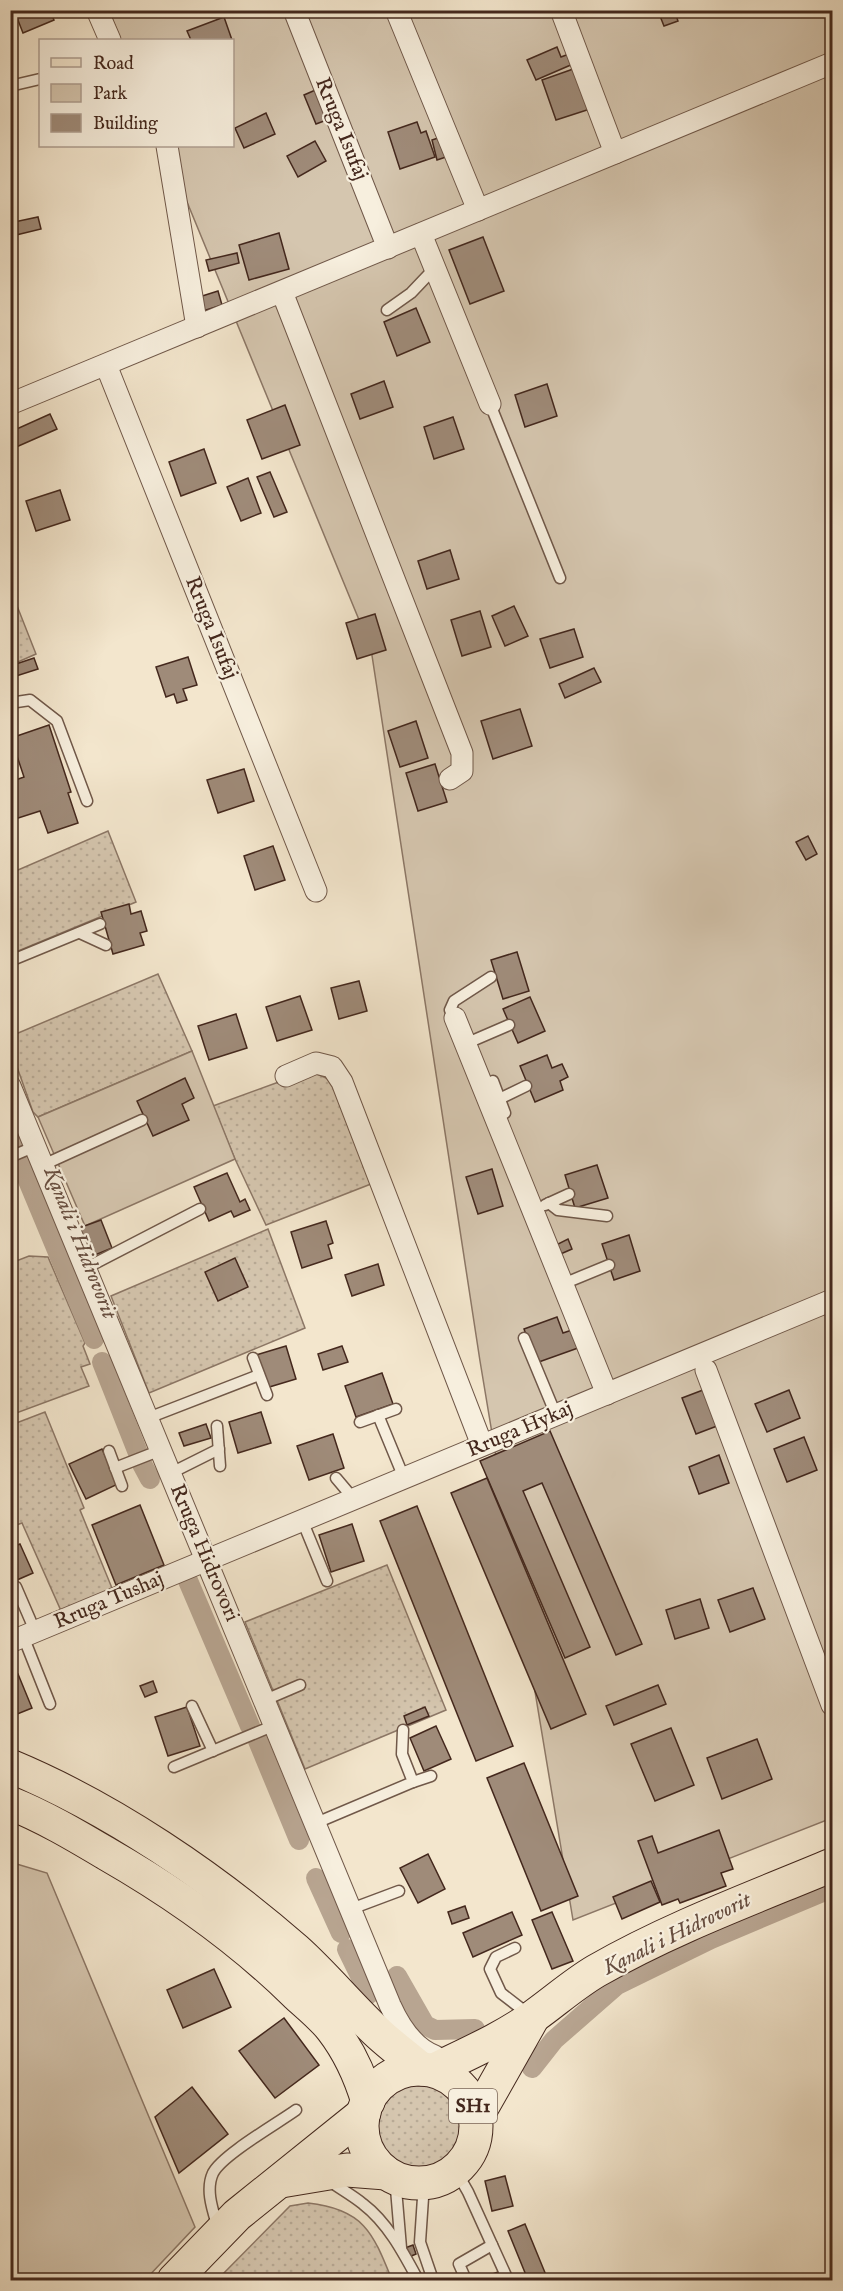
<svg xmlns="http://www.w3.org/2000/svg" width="843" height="2291" font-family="'IM FELL English',serif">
<defs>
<pattern id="grass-dots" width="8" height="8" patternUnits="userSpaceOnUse" patternTransform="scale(1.5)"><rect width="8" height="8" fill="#d5c6af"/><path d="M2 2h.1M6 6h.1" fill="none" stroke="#b8aa96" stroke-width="1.8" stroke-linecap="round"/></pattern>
</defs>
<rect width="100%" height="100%" fill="#f3e6cd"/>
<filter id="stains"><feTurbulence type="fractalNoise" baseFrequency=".00333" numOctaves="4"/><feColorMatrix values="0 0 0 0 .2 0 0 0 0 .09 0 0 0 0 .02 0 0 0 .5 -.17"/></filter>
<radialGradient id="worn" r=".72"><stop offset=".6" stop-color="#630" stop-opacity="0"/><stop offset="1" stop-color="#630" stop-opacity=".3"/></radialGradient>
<g fill="url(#grass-dots)" stroke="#8c7766" stroke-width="1.5">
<path d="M10 588 36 654 11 665H10Z"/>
<path d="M108 831 136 902 11 954V873Z"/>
<path d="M158 974 192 1051 38 1117 33 1112 11 1050V1036Z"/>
<path d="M317 1074 333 1081 376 1182 266 1225 235 1159 213 1106 276 1083Z"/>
<path d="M268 1229 305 1328 149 1393 111 1296Z"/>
<path d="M29 1256 48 1257 85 1343 83 1346 90 1364 81 1367 89 1386 11 1415V1263Z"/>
<path d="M45 1412 84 1508 80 1510 114 1593 62 1613 22 1523 11 1527V1425Z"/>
<path d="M387 1565 446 1710 305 1769 245 1622Z"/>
<circle cx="421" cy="2128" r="48"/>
<path d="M308 2203C364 2209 373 2233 392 2280H217L290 2206Z"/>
</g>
<g fill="#d5c6af" stroke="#8c7766" stroke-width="1.5">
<path d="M109 11H832V1818L573 1920 480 1361 371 649 164 146H232V40H121Z"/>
<path d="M192 1051 235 1159 85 1226 38 1117Z"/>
<path d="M10 1862 47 1873 195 2227 145 2280H11Z"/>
</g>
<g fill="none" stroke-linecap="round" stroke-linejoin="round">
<g stroke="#b8a591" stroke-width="20">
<path d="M10 1141 14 1149"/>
<path d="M21 1164 94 1339"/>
<path d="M102 1362 138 1453"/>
<path d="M142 1464 150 1479"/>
<path d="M186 1576 250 1726"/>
<path d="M258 1741 299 1840"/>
<path d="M316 1878 341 1933"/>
<path d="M347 1949 369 1994"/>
<path d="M397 1976 425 2025 435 2030 475 2029"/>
<path d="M532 2068 554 2040 617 1985 711 1939 832 1888"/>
</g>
</g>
<g fill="#9f8b79" stroke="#44281d" stroke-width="1.5">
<path d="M14 10H50L54 20 23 33Z"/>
<path d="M674 10 678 21 664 26 658 11Z"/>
<path d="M224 17 232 40H191L187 31Z"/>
<path d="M557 47 561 57 569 54 573 64 536 80 527 60Z"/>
<path d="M576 68 590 109 556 120 542 80Z"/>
<path d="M320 88 332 118 316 124 304 95Z"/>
<path d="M266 113 275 134 244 148 235 128Z"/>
<path d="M417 122 421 133 426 131 435 157 400 169 388 132Z"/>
<path d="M441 137 446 157 437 160 432 140Z"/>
<path d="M315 141 326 161 298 177 287 156Z"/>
<path d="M38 217 41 229 16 235 14 222Z"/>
<path d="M279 233 289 269 249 280 239 245Z"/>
<path d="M483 237 504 291 470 304 449 250Z"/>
<path d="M237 253 239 263 209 271 206 260Z"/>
<path d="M218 291 222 305 203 311 199 297Z"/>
<path d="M416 308 430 342 397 356 384 322Z"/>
<path d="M384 381 393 407 360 419 351 394Z"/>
<path d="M547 384 557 416 525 427 515 395Z"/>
<path d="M285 405 300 445 262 459 247 420Z"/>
<path d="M50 414 57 429 14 448 10 440V432Z"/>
<path d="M453 417 464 449 434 459 424 427Z"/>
<path d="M204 449 216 483 181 496 169 462Z"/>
<path d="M270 472 287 512 274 517 257 477Z"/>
<path d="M248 478 261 513 241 521 227 487Z"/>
<path d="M60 490 70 520 36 531 26 501Z"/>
<path d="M450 550 459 579 427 589 418 561Z"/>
<path d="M514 606 528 636 505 646 492 616Z"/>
<path d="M480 611 491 647 462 656 451 620Z"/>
<path d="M375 614 386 650 357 659 346 623Z"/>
<path d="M574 629 583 657 550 668 540 639Z"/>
<path d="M188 657 197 685 183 689 187 700 177 703 174 694 166 697 156 667Z"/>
<path d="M34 658 38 669 10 678V666Z"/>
<path d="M594 668 601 682 565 698 559 684Z"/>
<path d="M520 709 532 746 493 759 481 721Z"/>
<path d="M416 721 428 758 400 767 388 731Z"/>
<path d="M49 725 71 792 68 793 78 823 48 833 40 811 12 820 10 782 24 777 11 738Z"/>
<path d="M435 764 447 802 418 811 406 773Z"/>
<path d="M244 769 254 801 218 813 207 780Z"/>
<path d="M808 836 817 854 806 860 796 842Z"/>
<path d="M273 846 285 880 255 890 244 856Z"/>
<path d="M129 904 131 914 141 911 147 931 140 933 144 945 113 954 101 912Z"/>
<path d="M517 952 529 991 503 999 491 960Z"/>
<path d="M359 981 367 1011 339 1019 331 988Z"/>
<path d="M300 996 312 1030 277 1041 266 1007Z"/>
<path d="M530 997 545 1031 518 1043 503 1009Z"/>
<path d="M236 1014 247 1048 209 1060 198 1026Z"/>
<path d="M547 1055 552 1068 562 1064 568 1077 560 1081 563 1090 535 1102 520 1066Z"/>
<path d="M185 1078 194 1098 182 1104 189 1120 153 1136 137 1101Z"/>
<path d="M597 1165 608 1198 575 1208 565 1175Z"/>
<path d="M492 1169 503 1206 478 1214 466 1177Z"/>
<path d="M227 1173 240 1202 245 1199 250 1210 234 1217 231 1211 209 1221 194 1187Z"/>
<path d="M101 1220 112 1248 90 1257 79 1228Z"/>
<path d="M326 1221 333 1243 328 1245 332 1258 302 1268 291 1232Z"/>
<path d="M629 1235 640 1271 614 1280 602 1244Z"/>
<path d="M568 1239 572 1249 556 1256 552 1247Z"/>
<path d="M235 1258 248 1287 218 1301 205 1272Z"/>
<path d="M378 1264 384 1285 352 1296 345 1275Z"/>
<path d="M557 1317 563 1333 572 1330 578 1348 536 1363 524 1329Z"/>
<path d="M286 1346 296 1379 266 1388 256 1355Z"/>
<path d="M342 1346 348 1362 323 1370 318 1354Z"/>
<path d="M382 1373 393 1404 356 1417 345 1386Z"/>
<path d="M703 1390 717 1426 696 1434 682 1398Z"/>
<path d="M789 1390 800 1418 767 1432 755 1404Z"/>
<path d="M261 1412 271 1443 238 1453 229 1422Z"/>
<path d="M206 1424 211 1438 184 1446 179 1433Z"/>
<path d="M550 1431 642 1644 616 1655 542 1483 523 1491 590 1647 565 1658 480 1461Z"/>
<path d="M333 1434 344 1468 309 1480 297 1446Z"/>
<path d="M804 1437 817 1470 787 1482 774 1449Z"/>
<path d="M102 1449 118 1484 86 1499 69 1464Z"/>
<path d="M719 1455 729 1483 699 1494 689 1467Z"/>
<path d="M487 1478 586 1714 551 1729 451 1493Z"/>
<path d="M140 1505 164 1565 116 1585 92 1525Z"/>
<path d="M417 1506 513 1746 476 1761 380 1521Z"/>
<path d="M352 1524 364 1561 331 1572 319 1535Z"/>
<path d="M20 1544 33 1573 10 1583V1548Z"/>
<path d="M753 1588 765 1619 730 1632 718 1600Z"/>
<path d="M700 1599 709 1628 675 1639 666 1610Z"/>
<path d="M18 1674 32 1708 10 1717V1678Z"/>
<path d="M153 1681 157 1692 145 1697 140 1686Z"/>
<path d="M658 1685 666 1704 614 1725 606 1706Z"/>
<path d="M187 1707 200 1746 168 1756 155 1717Z"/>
<path d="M425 1707 429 1716 407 1725 404 1716Z"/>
<path d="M436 1726 451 1759 424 1771 410 1738Z"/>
<path d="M671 1728 694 1785 655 1801 631 1744Z"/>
<path d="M757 1739 772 1779 722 1799 707 1758Z"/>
<path d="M524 1763 578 1896 541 1911 487 1778Z"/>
<path d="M719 1830 733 1869 721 1873 726 1886 680 1903 678 1899 662 1905 638 1841 652 1836 658 1853Z"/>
<path d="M428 1854 445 1889 418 1903 400 1868Z"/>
<path d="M651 1881 660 1902 622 1919 613 1897Z"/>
<path d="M465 1906 469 1918 452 1924 448 1912Z"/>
<path d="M512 1912 522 1935 473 1957 463 1933Z"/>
<path d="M552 1912 573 1961 552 1969 532 1920Z"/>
<path d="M214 1969 231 2007 183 2028 167 1990Z"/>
<path d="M284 2018 319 2065 275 2098 239 2051Z"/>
<path d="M192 2087 228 2134 179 2173 155 2117Z"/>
<path d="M505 2176 513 2206 492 2211 485 2181Z"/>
<path d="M525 2224 548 2280H528L508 2231Z"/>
<path d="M413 2245 416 2254 409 2257 405 2248Z"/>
<path d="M498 2272 501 2280H483L482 2278Z"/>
</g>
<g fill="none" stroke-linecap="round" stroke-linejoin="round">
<defs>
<g id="service">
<path d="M10 86 40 79"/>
<path d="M387 310 411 293 430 273 435 270"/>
<path d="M490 404 560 578"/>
<path d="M10 703 30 700 57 721 87 801"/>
<path d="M80 933 106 945"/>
<path d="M10 961 100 924"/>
<path d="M455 1018 450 1010 454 1001 491 977"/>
<path d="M465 1044 509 1025"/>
<path d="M493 1081 505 1113"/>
<path d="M489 1104 526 1086"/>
<path d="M10 1157 36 1146"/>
<path d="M43 1165 142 1120"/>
<path d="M549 1203 558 1210 607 1216"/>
<path d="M545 1205 569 1194"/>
<path d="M86 1268 200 1209"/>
<path d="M563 1284 609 1265"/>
<path d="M524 1338 556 1415"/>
<path d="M253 1358 267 1395"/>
<path d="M378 1415 404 1478"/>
<path d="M148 1418 259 1375"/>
<path d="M360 1422 396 1409"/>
<path d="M217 1426 220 1466"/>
<path d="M109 1451 122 1486"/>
<path d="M115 1468 161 1450"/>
<path d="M171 1473 219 1449"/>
<path d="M336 1478 347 1491 351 1500"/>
<path d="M302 1520 327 1581"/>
<path d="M16 1587 35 1631"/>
<path d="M23 1636 50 1704"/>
<path d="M265 1700 300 1685"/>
<path d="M192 1706 213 1751"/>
<path d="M174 1767 275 1725"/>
<path d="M413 1782 431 1776"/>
<path d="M316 1823 413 1782 402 1754 403 1730"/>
<path d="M351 1909 399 1891"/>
<path d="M515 1948 496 1957 490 1969 501 1993 528 2014"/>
<path d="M456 2171 468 2192 508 2280"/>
<path d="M395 2177 401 2248"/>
<path d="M328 2180C339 2188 352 2195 363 2204 388 2223 404 2254 418 2280"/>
<path d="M424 2183 420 2242 433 2280"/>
<path d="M218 2228C213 2211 205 2190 213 2173 222 2155 278 2123 296 2110"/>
<path d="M466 2280 459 2264 492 2245"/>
</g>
<g id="minor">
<path d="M97 10 110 40"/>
<path d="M294 10 388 248"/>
<path d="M396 10 478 210"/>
<path d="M561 10 615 153"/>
<path d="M167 146 197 327"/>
<path d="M421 234 490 404"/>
<path d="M282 292 462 753V771L450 779"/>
<path d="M106 365 316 891"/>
<path d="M10 404 832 63"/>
<path d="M455 1018 607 1394"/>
<path d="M286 1076 316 1063 332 1067 342 1082 482 1445"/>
<path d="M10 1086 390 2005C399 2025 413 2048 435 2056"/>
<path d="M706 1370 832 1705"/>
<path d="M10 1642 832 1300"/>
</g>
<g id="primary">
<circle cx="419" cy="2126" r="57"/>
<path d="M434 2070C467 2054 504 2038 534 2016 555 2001 574 1984 596 1971 671 1928 753 1898 832 1865"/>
<path d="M476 2118 532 2019"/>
<path d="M281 2181 347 2170 386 2173"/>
<path d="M174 2280 237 2215 364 2113"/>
</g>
<g id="trunk">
<path d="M10 1766C111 1808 214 1878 296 1950 325 1976 350 2007 379 2034 392 2046 407 2057 421 2069"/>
<path d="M10 1803C45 1817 75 1835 107 1854 175 1893 240 1939 296 1994 308 2005 322 2016 332 2029 349 2051 360 2075 368 2102"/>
</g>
</defs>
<use href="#service" stroke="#705849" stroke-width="13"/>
<use href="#minor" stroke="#705849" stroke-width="23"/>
<use href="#primary" stroke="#44281d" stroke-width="35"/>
<use href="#trunk" stroke="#44281d" stroke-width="35"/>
<use href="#service" stroke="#f7efde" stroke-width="10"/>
<use href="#minor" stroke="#f7efde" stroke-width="21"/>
<use href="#primary" stroke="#f3e6cd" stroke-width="33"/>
<use href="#trunk" stroke="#f3e6cd" stroke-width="33"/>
</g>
<g text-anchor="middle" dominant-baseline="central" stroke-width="4.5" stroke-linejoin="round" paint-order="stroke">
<rect fill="#f7efde" stroke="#7a6457" stroke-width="1.5" x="449" y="2089" width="48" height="34" rx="4.5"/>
<g font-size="20" font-weight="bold" fill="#44281d">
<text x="473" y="2106">SH1</text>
</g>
<g font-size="21" fill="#44281d" stroke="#f7efde">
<text transform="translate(341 129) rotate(68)">Rruga Isufaj</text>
<text transform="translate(211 628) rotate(68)">Rruga Isufaj</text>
<text transform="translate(520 1430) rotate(-23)">Rruga Hykaj</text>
<text transform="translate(204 1553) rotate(67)">Rruga Hidrovori</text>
<text transform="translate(109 1601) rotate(-23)">Rruga Tushaj</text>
</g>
<g font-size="22" font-style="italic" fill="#674e40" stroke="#f7efde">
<text transform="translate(80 1243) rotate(68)">Kanali i Hidrovorit</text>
<text transform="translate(677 1934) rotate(-26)">Kanali i Hidrovorit</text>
</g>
</g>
<rect width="843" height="2291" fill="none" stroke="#f3e6cd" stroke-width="36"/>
<rect x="12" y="12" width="819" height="2267" fill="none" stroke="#44281d" stroke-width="3"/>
<rect x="18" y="18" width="807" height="2255" fill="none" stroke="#44281d" stroke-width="1.5"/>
<rect x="39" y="39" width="195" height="108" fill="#f7efde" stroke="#af9f91" stroke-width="1.5"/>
<rect x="51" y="58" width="30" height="9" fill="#f3e6cd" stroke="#af9f91" stroke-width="1.5"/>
<text x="93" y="69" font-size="18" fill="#44281d">Road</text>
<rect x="51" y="84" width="30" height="18" fill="#d5c6af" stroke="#af9f91" stroke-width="1.5"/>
<text x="93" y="99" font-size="18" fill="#44281d">Park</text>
<rect x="51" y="114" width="30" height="18" fill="#9f8b79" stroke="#af9f91" stroke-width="1.5"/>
<text x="93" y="129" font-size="18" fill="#44281d">Building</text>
<rect width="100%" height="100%" filter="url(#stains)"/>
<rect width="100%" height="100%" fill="url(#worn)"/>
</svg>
